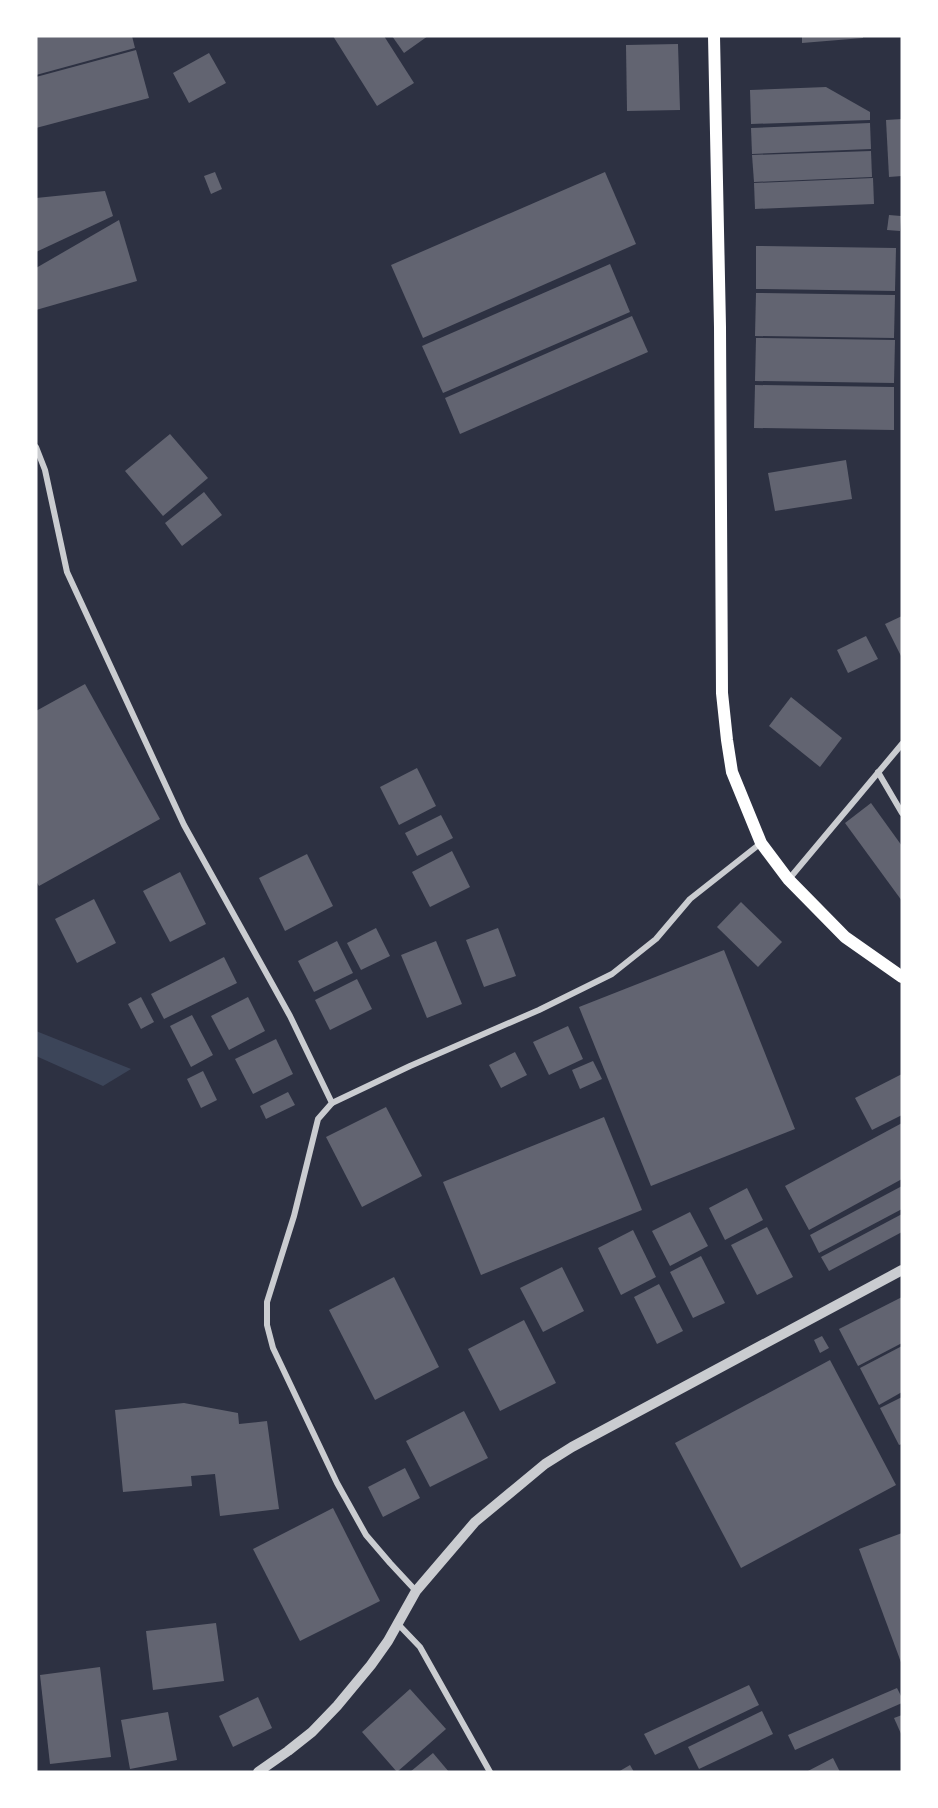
<svg xmlns="http://www.w3.org/2000/svg" width="938" height="1808" font-family="Poppins,sans-serif">
<rect width="100%" height="100%" fill="#2d3142"/>
<path fill="#3c4559" d="M36 1031 131 1069 103 1086 36 1056Z"/>
<g fill="#626471">
<path d="M36 36H132L135 48 36 75Z"/>
<path d="M333 36H384L414 83 377 106Z"/>
<path d="M392 36H428L404 53Z"/>
<path d="M802 36H863V38L802 43Z"/>
<path d="M678 44 680 110 627 111 626 45Z"/>
<path d="M136 50 149 98 36 128V77Z"/>
<path d="M209 53 226 83 189 103 173 73Z"/>
<path d="M826 87 870 112V120L751 124 750 90Z"/>
<path d="M902 119V176L889 177 886 120Z"/>
<path d="M870 123 871 149 752 154 751 128Z"/>
<path d="M871 151 872 177 754 182 752 155Z"/>
<path d="M215 172 222 189 211 194 204 176Z"/>
<path d="M605 172 636 244 423 338 391 265Z"/>
<path d="M873 178 874 204 755 209 754 183Z"/>
<path d="M105 191 113 216 36 252V198Z"/>
<path d="M889 215 901 216 900 231 887 230Z"/>
<path d="M119 220 137 281 36 310V268Z"/>
<path d="M756 246 896 248 895 291 756 289Z"/>
<path d="M610 264 630 312 443 393 422 346Z"/>
<path d="M756 293 895 295 894 338 755 336Z"/>
<path d="M632 316 648 352 460 434 445 398Z"/>
<path d="M756 338 895 340 894 383 755 381Z"/>
<path d="M755 385 894 387V430L754 428Z"/>
<path d="M170 434 208 478 163 516 125 471Z"/>
<path d="M846 460 852 499 775 511 768 473Z"/>
<path d="M204 492 222 515 182 546 165 523Z"/>
<path d="M902 616V658L885 624Z"/>
<path d="M866 636 878 659 848 673 837 650Z"/>
<path d="M85 684 160 819 39 886 36 881V711Z"/>
<path d="M791 697 842 738 820 767 769 726Z"/>
<path d="M417 768 436 806 399 825 380 787Z"/>
<path d="M871 803 902 846V901L845 823Z"/>
<path d="M441 815 453 838 417 856 405 833Z"/>
<path d="M452 851 470 887 430 907 412 872Z"/>
<path d="M307 854 333 906 285 931 259 878Z"/>
<path d="M180 872 206 924 170 942 143 891Z"/>
<path d="M94 899 116 943 77 963 55 919Z"/>
<path d="M741 902 782 942 758 967 717 927Z"/>
<path d="M376 928 390 956 361 970 347 943Z"/>
<path d="M498 928 516 976 484 987 466 940Z"/>
<path d="M337 941 353 973 314 992 298 961Z"/>
<path d="M436 941 462 1004 427 1018 401 955Z"/>
<path d="M724 950 795 1129 651 1186 579 1007Z"/>
<path d="M224 957 237 983 164 1019 151 994Z"/>
<path d="M357 979 372 1009 330 1030 315 1000Z"/>
<path d="M141 997 154 1022 141 1029 128 1004Z"/>
<path d="M248 997 265 1031 229 1050 211 1016Z"/>
<path d="M192 1015 213 1055 191 1067 170 1026Z"/>
<path d="M568 1026 583 1059 549 1075 533 1042Z"/>
<path d="M276 1039 293 1074 253 1094 235 1059Z"/>
<path d="M515 1052 527 1075 501 1088 489 1065Z"/>
<path d="M593 1061 602 1079 580 1089 572 1070Z"/>
<path d="M203 1071 217 1100 201 1108 187 1079Z"/>
<path d="M902 1074V1115L872 1130 855 1098Z"/>
<path d="M288 1092 295 1105 266 1119 260 1106Z"/>
<path d="M386 1107 422 1176 362 1207 326 1137Z"/>
<path d="M604 1117 642 1210 481 1275 443 1182Z"/>
<path d="M902 1123V1179L809 1230 785 1186Z"/>
<path d="M902 1186V1209L819 1253 810 1235Z"/>
<path d="M747 1188 763 1220 725 1240 709 1208Z"/>
<path d="M690 1212 708 1246 670 1266 652 1231Z"/>
<path d="M902 1214V1232L829 1271 821 1257Z"/>
<path d="M767 1227 793 1277 757 1295 731 1245Z"/>
<path d="M633 1230 656 1277 621 1295 598 1248Z"/>
<path d="M701 1256 725 1303 693 1318 670 1272Z"/>
<path d="M562 1267 584 1311 543 1332 520 1288Z"/>
<path d="M394 1277 439 1367 375 1400 329 1310Z"/>
<path d="M659 1284 683 1331 657 1344 634 1297Z"/>
<path d="M902 1297V1343L858 1366 839 1329Z"/>
<path d="M524 1320 556 1383 500 1411 468 1349Z"/>
<path d="M822 1336 829 1348 820 1353 814 1340Z"/>
<path d="M902 1346V1392L879 1405 860 1368Z"/>
<path d="M830 1360 896 1485 741 1568 675 1443Z"/>
<path d="M902 1397V1444L899 1445 880 1408Z"/>
<path d="M184 1403 238 1413 239 1424 267 1421 279 1509 220 1516 215 1474 191 1476 192 1486 123 1492 115 1410Z"/>
<path d="M464 1411 488 1458 430 1487 406 1441Z"/>
<path d="M405 1468 420 1498 383 1517 368 1487Z"/>
<path d="M333 1508 380 1601 300 1641 253 1549Z"/>
<path d="M902 1533V1665L859 1549Z"/>
<path d="M216 1623 224 1681 153 1690 146 1631Z"/>
<path d="M100 1667 111 1757 50 1764 40 1675Z"/>
<path d="M749 1685 759 1705 655 1755 644 1734Z"/>
<path d="M897 1688 902 1698V1703L795 1750 788 1735Z"/>
<path d="M410 1689 446 1729 397 1772 362 1732Z"/>
<path d="M258 1697 272 1728 233 1747 219 1716Z"/>
<path d="M762 1711 773 1734 699 1769 688 1747Z"/>
<path d="M168 1712 177 1760 130 1769 121 1720Z"/>
<path d="M902 1715V1736L894 1718Z"/>
<path d="M433 1753 449 1772H410Z"/>
<path d="M833 1758 840 1772H806Z"/>
<path d="M630 1765 634 1772H618Z"/>
</g>
<g fill="none" stroke-linecap="round" stroke-linejoin="round">
<g stroke="#caccd0" stroke-width="6">
<path d="M36 447 45 470 67 572 184 825 290 1016 332 1103 318 1119 294 1216 267 1302V1325L273 1348 337 1483 366 1535 390 1563 416 1591"/>
<path d="M878 772 902 813"/>
<path d="M789 879 902 744"/>
<path d="M332 1103 410 1066 539 1010 612 974 656 939 690 899 761 843"/>
<path d="M398 1624 420 1647 490 1772"/>
</g>
<path stroke="#caccd0" stroke-width="10" d="M258 1772 288 1751 312 1732 337 1706 371 1665 388 1641 416 1591 475 1522 545 1464 572 1447 902 1270"/>
<path stroke="#fff" stroke-width="12" d="M714 36 720 327 722 693 727 740 732 772 761 843 788 879 845 937 902 977"/>
</g>
<rect width="938" height="1808" fill="none" stroke="#ffffff" stroke-width="75"/>
</svg>
